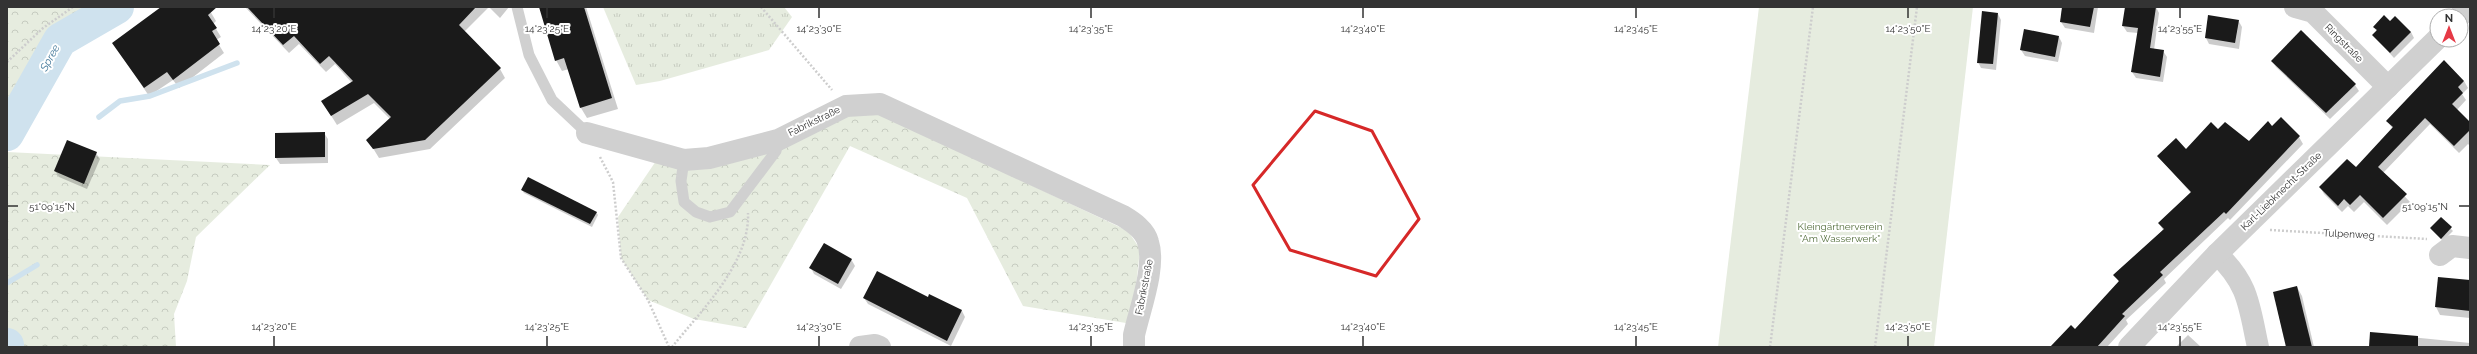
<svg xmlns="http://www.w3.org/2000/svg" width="2477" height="354" font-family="Raleway,sans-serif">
<defs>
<pattern id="grass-tufts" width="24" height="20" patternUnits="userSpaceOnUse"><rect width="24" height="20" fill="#e6ecdf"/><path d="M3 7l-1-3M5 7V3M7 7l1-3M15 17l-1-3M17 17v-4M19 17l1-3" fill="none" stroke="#c6cbc0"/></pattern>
<pattern id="forest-crowns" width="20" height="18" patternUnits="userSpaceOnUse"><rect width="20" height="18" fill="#e6ecdf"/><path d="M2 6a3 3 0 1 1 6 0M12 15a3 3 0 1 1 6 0" fill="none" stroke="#c6cbc0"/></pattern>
</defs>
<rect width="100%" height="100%" fill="#fff"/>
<path fill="url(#grass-tufts)" d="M603 7H784L792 17 769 50 660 81 636 85Z"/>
<g fill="url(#forest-crowns)">
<path d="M7 7H117L60 40 7 134Z"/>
<path d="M877 112 1128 231 1140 249 1132 324 1023 306 967 198 850 146 746 328 694 319 648 300 621 258 618 217 656 161 816 120Z"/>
<path d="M7 152 270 165 196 237 187 281 174 314 176 347H7Z"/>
</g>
<path fill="#e6ecdf" d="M1759 7H1973L1934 347H1718Z"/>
<g fill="#0003">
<path d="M163 7H215L210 11 216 21 213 24 221 37 216 40 224 53 179 88 173 80 149 96 113 43Z"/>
<path d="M245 7H509L500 18 489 7 464 32 500 69 505 78 430 149 379 158 368 140 390 119 374 103 337 125 322 101 352 83 335 64 326 72 299 44 289 53Z"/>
<path d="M540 7H586L618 109 587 118 581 108 569 69 562 71 556 60Z"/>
<path d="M2063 7H2098L2094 33 2065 28 2061 22Z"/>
<path d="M2126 7H2156L2159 13 2154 50 2163 51 2167 57 2163 82 2136 78 2132 72 2138 33 2127 32 2123 26Z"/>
<path d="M1998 14 2001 20 1996 70 1981 68 1978 62Z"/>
<path d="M2238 20 2242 27 2239 49 2209 44 2206 38Z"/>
<path d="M2390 22 2411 32 2414 38 2394 58 2373 35 2377 32 2374 27Z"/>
<path d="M2059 37 2062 43 2058 62 2025 56 2021 50Z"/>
<path d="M2272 61 2355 85 2359 91 2330 119 2276 67Z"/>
<path d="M2464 81 2468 88 2462 94 2466 100 2456 111 2470 124V146L2468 144 2459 153 2430 124 2383 173 2410 202 2387 225 2364 202 2354 212 2348 206 2342 212 2324 194 2320 187 2356 168 2393 129 2387 121Z"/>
<path d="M2272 127 2299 137 2303 144 2230 220 2228 218 2164 279 2166 283 2126 320 2128 324 2107 347H2052L2075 330 2119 282 2115 275 2163 230 2159 223 2191 193 2158 156 2186 150 2218 130 2249 142Z"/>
<path d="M324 133 328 139V163L280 164 276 158Z"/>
<path d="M96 153 100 159 87 189 59 177 55 171Z"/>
<path d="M522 190 596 212 598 215 592 227 524 193Z"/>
<path d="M2441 219 2453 231 2443 241 2431 229Z"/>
<path d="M851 259 855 266 841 289 814 274 811 268Z"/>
<path d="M2470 282V318L2440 315 2436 307Z"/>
<path d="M2297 287 2302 296 2314 347H2287Z"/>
<path d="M864 298H929L962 311 965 317 951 346 868 304Z"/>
<path d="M2371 333 2470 343V347H2370Z"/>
<path d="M2188 335 2201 347H2176Z"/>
</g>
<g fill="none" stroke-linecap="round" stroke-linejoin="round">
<g stroke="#cfe2ee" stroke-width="5.5">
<path d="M99 117 120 101 150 96 237 63"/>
<path d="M7 283 37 265"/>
</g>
<g stroke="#cfe2ee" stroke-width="34">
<path d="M7 134 60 40 117 7"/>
<path d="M7 345V347"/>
</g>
</g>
<g fill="#1a1a1a">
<path d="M161 7H217L208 15 217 28 212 31 220 44 173 80 167 72 144 88 112 43Z"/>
<path d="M247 7H476L459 25 501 68 425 140 373 149 366 140 391 117 368 94 331 116 321 101 353 81 329 56 320 64 294 36 283 45Z"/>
<path d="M539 7H584L612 98 580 108 564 58 555 61Z"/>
<path d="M2062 7H2094L2090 27 2060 22Z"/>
<path d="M2125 7H2156L2150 48 2164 50 2160 77 2131 72 2138 28 2122 26Z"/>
<path d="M1982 11 1998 13 1993 64 1977 63Z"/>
<path d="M2208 15 2239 20 2235 43 2205 38Z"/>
<path d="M2384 15 2390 21 2395 16 2411 32 2390 53 2372 35 2377 30 2373 27Z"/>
<path d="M2024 29 2059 36 2055 57 2020 50Z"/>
<path d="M2301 30 2356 84 2326 113 2271 61Z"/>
<path d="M2444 60 2464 81 2458 87 2463 93 2452 104 2470 122V130L2454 146 2425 118 2378 167 2407 194 2383 218 2360 195 2350 205 2344 199 2338 206 2319 187 2347 159 2356 167 2393 127 2386 121Z"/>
<path d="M2281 117 2300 136 2226 214 2224 212 2160 272 2163 275 2122 314 2125 316 2097 347H2050L2071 325 2075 329 2119 281 2113 275 2164 229 2158 223 2191 192 2157 156 2176 138 2186 149 2211 122 2218 129 2225 122 2249 141 2268 121 2272 126Z"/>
<path d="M325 132V157L275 158V133Z"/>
<path d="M67 140 97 152 84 184 54 171Z"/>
<path d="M528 177 597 212 590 224 521 190Z"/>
<path d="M2441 217 2452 227 2441 239 2430 228Z"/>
<path d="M824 243 852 259 838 284 809 268Z"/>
<path d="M877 271 928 297 929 294 962 310 947 341 863 298Z"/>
<path d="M2438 277 2470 280V311L2435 307Z"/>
<path d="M2297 286 2312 347H2286L2273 292Z"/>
<path d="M2370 332 2418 336V347H2369Z"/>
</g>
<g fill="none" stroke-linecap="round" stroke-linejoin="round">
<g stroke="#cdcdcd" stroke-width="2.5" stroke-dasharray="2 2" stroke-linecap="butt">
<path d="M761 7 832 90"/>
<path d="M7 62 43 28 73 7"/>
<path d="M600 157 613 182 621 258 648 300 669 347"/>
<path d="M2270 230 2427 239"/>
<path d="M672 347C701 311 750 263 748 213"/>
<path d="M1770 347 1813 7"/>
<path d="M1875 347 1917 7"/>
</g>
<g stroke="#d0d0d0" stroke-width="11">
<path d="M517 7 529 55 552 100 587 133"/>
<path d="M684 160 681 181 684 202 696 212 710 217 730 212 776 151 778 140"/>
</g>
<g stroke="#d0d0d0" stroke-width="22">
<path d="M2295 7 2313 12 2388 87"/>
<path d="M587 133 684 160 709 158 778 140 846 106 880 104 1123 216C1133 222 1145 230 1148 242 1156 267 1140 308 1134 335V347"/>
<path d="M2217 254C2249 284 2249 306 2258 347"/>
<path d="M2440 255 2452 246 2470 248"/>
<path d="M860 347 875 345 880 347"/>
</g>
<g stroke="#d0d0d0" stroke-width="22">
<path d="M2460 16 2469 7"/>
<path d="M2129 347 2217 254 2437 39"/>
</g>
</g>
<path fill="none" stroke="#d62828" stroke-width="3" stroke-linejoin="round" d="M1315 111 1372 131 1419 219 1376 276 1290 250 1253 185Z"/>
<path fill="none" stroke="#333" stroke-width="1.5" d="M274 8V18M547 8V18M819 8V18M1091 8V18M1363 8V18M1636 8V18M1908 8V18M2180 8V18M8 206H18M2459 206H2469M274 336V346M547 336V346M819 336V346M1091 336V346M1363 336V346M1636 336V346M1908 336V346M2180 336V346"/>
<g text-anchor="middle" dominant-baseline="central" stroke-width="4" stroke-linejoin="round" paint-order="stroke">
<g font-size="10" fill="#333" stroke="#fff">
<text transform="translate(2344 43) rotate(45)">Ringstraße</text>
<text transform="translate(814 121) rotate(-26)">Fabrikstraße</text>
<text transform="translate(2281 191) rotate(-44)">Karl-Liebknecht-Straße</text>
<text transform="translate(2349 234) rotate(3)">Tulpenweg</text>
<text transform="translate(1144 287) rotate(-79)">Fabrikstraße</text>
</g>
<g font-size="10" fill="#56703f" stroke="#fff">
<text x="1840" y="226">Kleingärtnerverein<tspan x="1840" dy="12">"Am Wasserwerk"</tspan></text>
</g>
<g font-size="11" font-style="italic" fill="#3f7597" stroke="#fff">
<text transform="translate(50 58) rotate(-61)">Spree</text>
</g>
</g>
<g font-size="10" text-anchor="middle" fill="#333" stroke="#fff" stroke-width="4" stroke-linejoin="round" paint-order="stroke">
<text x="274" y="32">14°23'20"E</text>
<text x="547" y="32">14°23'25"E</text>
<text x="819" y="32">14°23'30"E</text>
<text x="1091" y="32">14°23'35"E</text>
<text x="1363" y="32">14°23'40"E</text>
<text x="1636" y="32">14°23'45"E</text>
<text x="1908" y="32">14°23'50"E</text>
<text x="2180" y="32">14°23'55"E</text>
<text x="52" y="210">51°09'15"N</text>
<text x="2425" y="210">51°09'15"N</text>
<text x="274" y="330">14°23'20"E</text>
<text x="547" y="330">14°23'25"E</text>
<text x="819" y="330">14°23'30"E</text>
<text x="1091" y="330">14°23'35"E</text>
<text x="1363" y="330">14°23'40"E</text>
<text x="1636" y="330">14°23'45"E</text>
<text x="1908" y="330">14°23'50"E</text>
<text x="2180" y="330">14°23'55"E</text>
</g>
<rect width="2477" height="354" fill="none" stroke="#333333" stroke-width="16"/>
<g transform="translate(2449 28)"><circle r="19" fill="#ffffff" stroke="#adadad"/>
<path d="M0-3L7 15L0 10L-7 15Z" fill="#e63946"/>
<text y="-6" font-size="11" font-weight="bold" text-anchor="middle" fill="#333333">N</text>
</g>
</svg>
